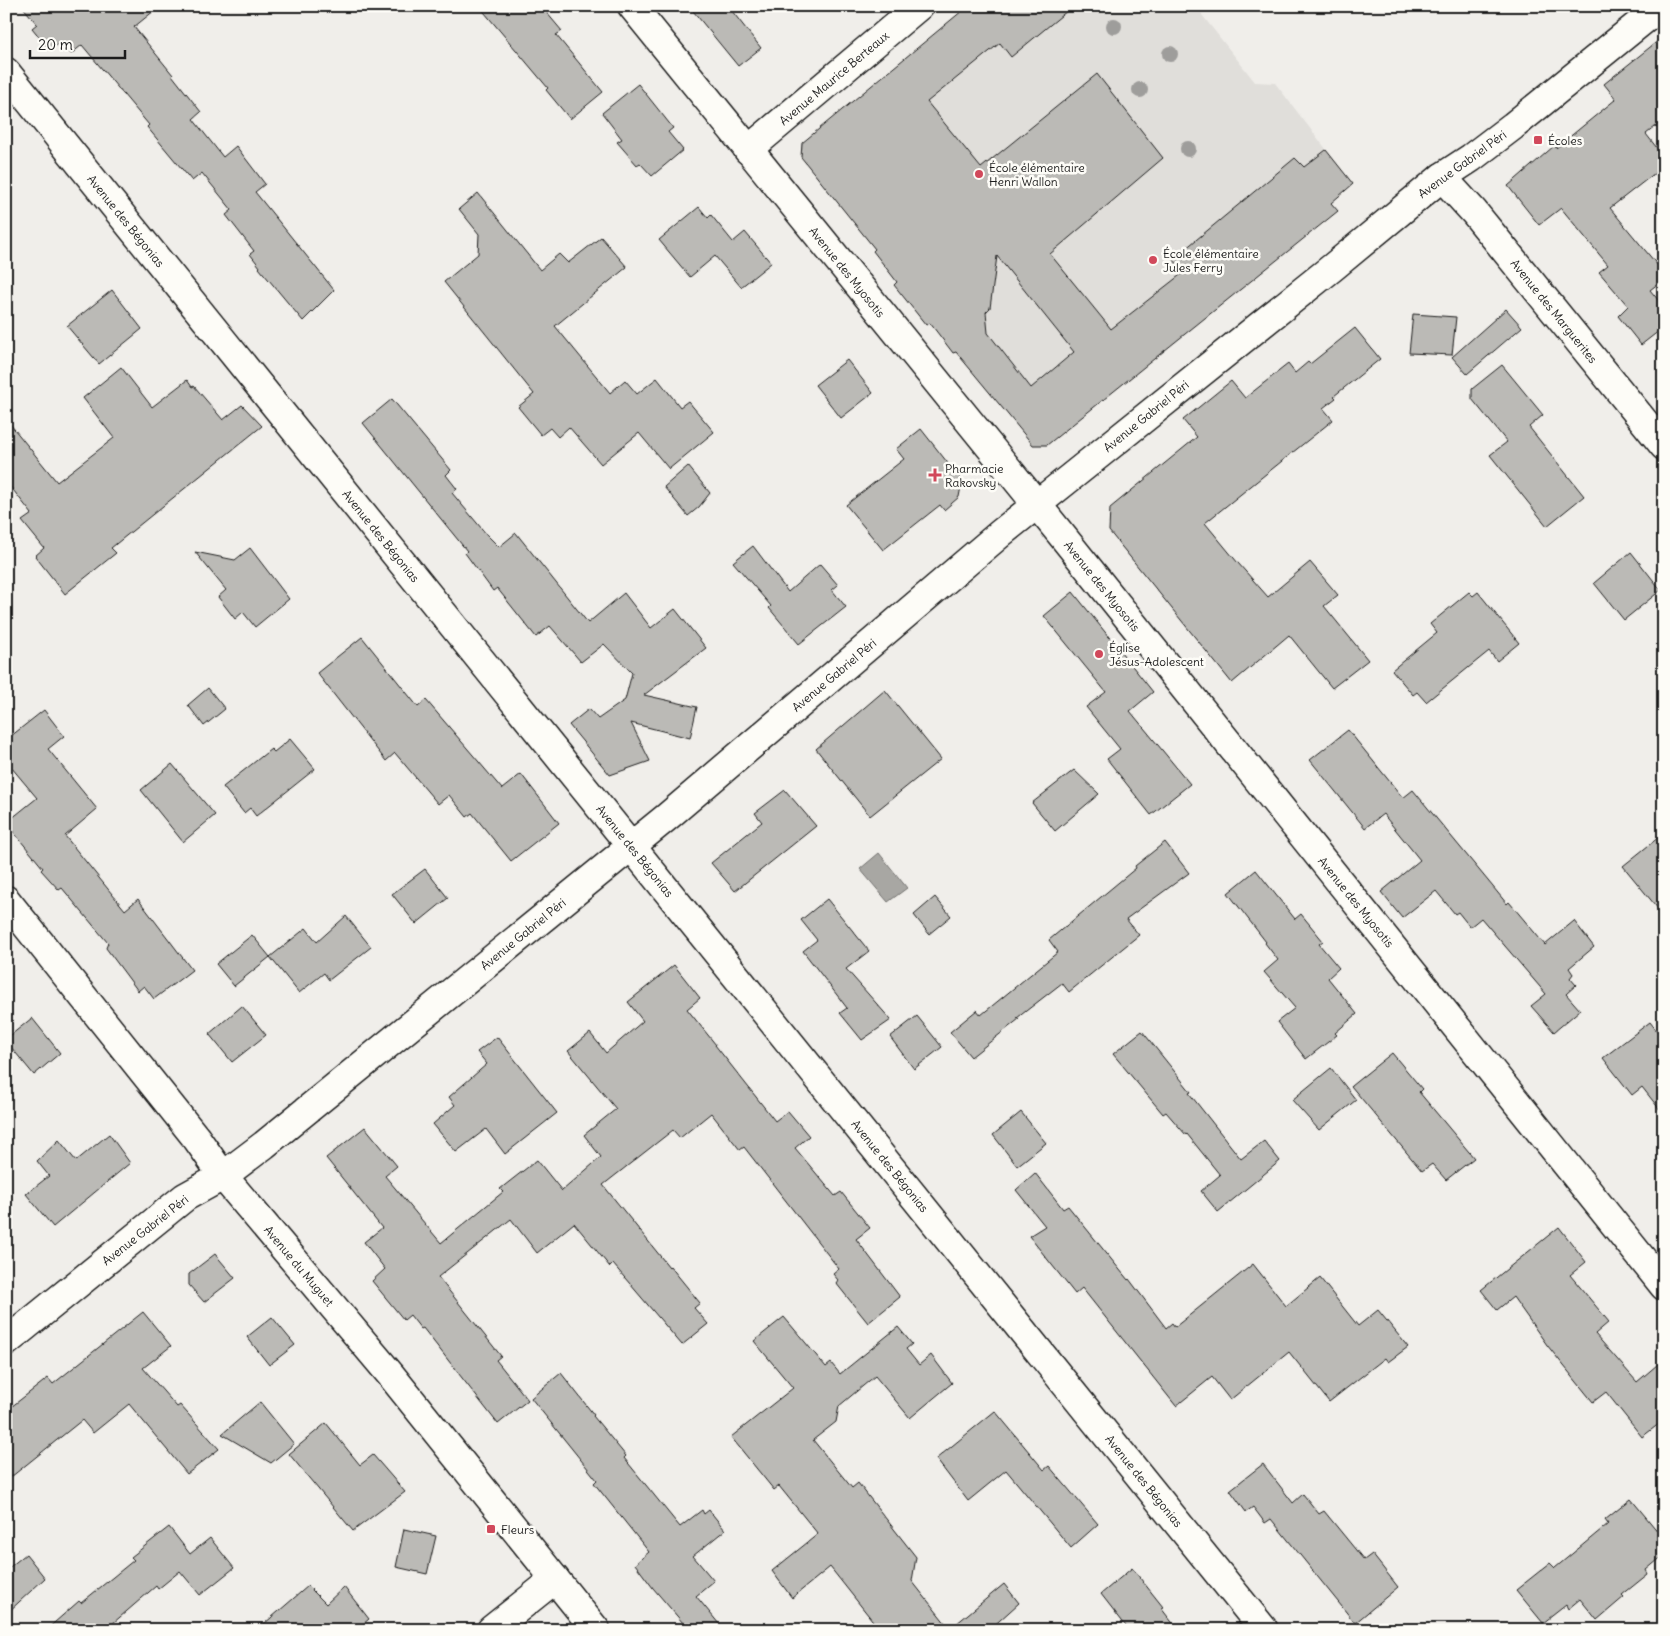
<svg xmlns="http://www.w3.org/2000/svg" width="1670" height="1636" font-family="Delius,sans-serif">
<rect width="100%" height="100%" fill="#f0eeea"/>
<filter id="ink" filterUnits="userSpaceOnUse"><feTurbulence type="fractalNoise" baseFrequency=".02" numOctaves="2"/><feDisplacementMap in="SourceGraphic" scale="10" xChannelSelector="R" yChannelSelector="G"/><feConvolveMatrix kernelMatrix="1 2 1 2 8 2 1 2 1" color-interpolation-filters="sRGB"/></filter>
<g filter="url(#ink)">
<path fill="#e0deda" d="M968 6H1203L1202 15 1255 82 1275 83 1353 184 1331 203 1338 211 1047 445H1033L957 352 930 323 926 325 894 285 897 282 873 251 875 249 801 157 802 143Z"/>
<path fill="#a8a7a3" stroke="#706f6d" d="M879 853 907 888 888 902 860 869Z"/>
<g fill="#bbbab6" stroke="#1c1c1c" fill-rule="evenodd">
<path d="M22 6H160L134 27 173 75H172L201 112 193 119 223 157 236 146 265 184 255 192 334 290 303 321 259 268 260 267 250 254 254 251 226 215 232 210 202 173 192 181 147 127 149 125 82 45 71 54 61 42 50 50 32 28 37 24Z"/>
<path d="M479 6H541L562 31 556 35 603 92 570 119 546 90 548 88Z"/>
<path d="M689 6H728L761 48 738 66Z"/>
<path d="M968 6H1073L1011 57 1000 43 927 102 981 168 1097 74 1163 158 1050 254 1111 329 1184 272 1173 259 1295 158 1304 167 1326 150 1353 184 1331 203 1338 211 1047 445H1033L956 352 953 353 930 323 926 325 894 285 897 282 873 251 875 249 801 157 802 143ZM997 256 1074 352 1031 388 988 333 986 312 990 308Z"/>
<path d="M1664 36V120L1646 134 1664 157V166L1610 208 1664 273V279L1650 290 1664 307V327L1641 345 1618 316 1628 306 1599 272 1608 265 1561 208 1539 225 1508 186 1554 146 1556 148 1616 99 1604 84Z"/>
<path d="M638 84 673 128 668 132 683 150 652 176 640 163 637 165 617 142 622 139 602 113Z"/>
<path d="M478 193 540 270 559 254 568 263 601 237 627 267 555 326 610 393 625 380 637 394 657 378 680 407 688 401 714 432 669 469 639 433 601 464 569 427 558 437 550 428 541 435 518 407 534 394 444 282 478 254 479 234 459 209Z"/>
<path d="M699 207 708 218 711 215 733 242 745 232 771 263 741 287 715 256 690 277 659 240Z"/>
<path d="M112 290 142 329 99 364 67 326Z"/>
<path d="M1506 309 1522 327 1467 374 1452 357Z"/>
<path d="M1413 314 1456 317 1452 355 1409 353Z"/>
<path d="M1355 328 1380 359 1334 396 1336 398 1323 408 1333 420 1205 523 1238 563 1268 597 1310 562 1338 595 1324 606 1368 660 1332 688 1289 635 1232 683 1109 531 1110 508 1197 437 1183 420 1231 381 1245 398 1288 364 1295 373 1308 362 1310 364Z"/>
<path d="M847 360 873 393 841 418 815 385Z"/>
<path d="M1502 365 1543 415 1529 427 1584 496 1547 526 1490 455 1507 442 1472 399V389Z"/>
<path d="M121 367 152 407 187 380 192 387 194 386 223 420 242 405 262 426 111 548 116 553 65 594 35 556 44 548 22 521 32 514 6 481V419L57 482 114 438 83 398Z"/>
<path d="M392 399 451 470 446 475 457 489 452 493 487 535 499 547 516 533 588 623 624 593 651 628 675 609 706 648 644 695 697 707 690 738 631 723 650 761 610 775 569 725 589 709 598 719 625 700 632 673 604 644 581 662 550 626 536 637 497 588 493 591 465 553 467 551 363 423Z"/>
<path d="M921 429 962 481 959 497 944 510 940 505 883 550 846 505 904 459 896 449Z"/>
<path d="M688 466 710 493 699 507 688 516 664 487Z"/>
<path d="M753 546 788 592 820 564 838 585 832 590 846 607 799 644 769 608 771 606 733 562Z"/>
<path d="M250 548 289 599 255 627 243 612 235 619 218 597 226 590 195 552 235 560Z"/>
<path d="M1631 552 1661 590 1624 620 1594 583Z"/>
<path d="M1073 592 1153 692 1130 711 1190 784 1151 815 1107 759 1120 749 1086 707 1106 692 1044 616Z"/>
<path d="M1469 592 1473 596 1478 592 1519 643 1497 661 1489 651 1426 702 1417 692 1413 695 1392 670 1437 633 1430 624Z"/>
<path d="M362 637 418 707 426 700 502 789 521 774 559 823 511 861 472 813 467 817 449 795 438 804 395 753 386 761 317 673Z"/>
<path d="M208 688 225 709 204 726 188 705Z"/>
<path d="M885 690 941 759 870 816 816 749Z"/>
<path d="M44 710 64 736 48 749 97 809 65 836 125 910 138 899 192 970 154 999 144 986 138 991 106 948 108 943 62 888 59 890 41 870 43 868 6 823 37 798 6 761V740Z"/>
<path d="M1348 730 1403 798 1413 790 1507 904 1509 902 1545 945 1574 921 1594 947 1569 968 1573 974 1570 978 1576 985 1566 994 1580 1010 1554 1032 1531 1006 1546 994 1481 918 1470 927 1458 912 1455 914 1436 891 1402 918 1381 892 1420 860 1383 814 1365 828 1310 760Z"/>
<path d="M290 739 315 769 256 816 250 808 244 813 223 787 271 749 274 752Z"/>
<path d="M172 764 215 815 183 842 141 790Z"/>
<path d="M1074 770 1099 794 1055 831 1032 803Z"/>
<path d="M785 790 816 826 735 891 711 863 762 822 755 813Z"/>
<path d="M1664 833V916L1623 866Z"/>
<path d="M1165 842 1189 873 1126 919 1139 935 1069 992 1062 983 1017 1018 1019 1019 971 1057 950 1032 977 1010 981 1015 1058 952 1049 940 1136 868 1135 866Z"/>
<path d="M425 869 448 898 416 924 392 894Z"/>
<path d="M1256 870 1295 919 1301 914 1323 941 1319 944 1339 968 1328 978 1357 1014 1335 1033 1337 1035 1306 1059 1277 1022 1295 1008 1264 972 1278 960 1265 943 1266 942 1228 893Z"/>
<path d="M935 897 951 916 929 934 914 915Z"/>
<path d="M827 899 869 951 846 969 891 1020 862 1040 840 1013 847 1008 803 951 817 940 801 920Z"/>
<path d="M346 916 371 947 329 980 324 973 299 993 270 957 306 928 317 942Z"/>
<path d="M252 935 270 957 234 986 216 964Z"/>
<path d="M674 965 700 998 687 1009 716 1045H715L775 1121 788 1111 809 1136 795 1148 835 1196 841 1192 870 1228 856 1239 900 1297 868 1323 836 1283 838 1280 833 1274 839 1269 744 1147 740 1150 711 1113 680 1138 673 1130 603 1185 669 1267 670 1266 700 1303 694 1308 708 1324 682 1345 613 1264 610 1267 574 1223 537 1253 511 1219 438 1277 501 1356 496 1360 528 1400 498 1424 423 1328 421 1329 410 1315 404 1320 372 1281 385 1269 364 1242 382 1228 326 1158 365 1127 397 1166 385 1176 441 1243 503 1192 500 1189 537 1160 562 1191 601 1157 584 1135 616 1109 568 1051 590 1033 606 1053 643 1021 628 1002Z"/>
<path d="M242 1006 266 1035 232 1062 209 1034Z"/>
<path d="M917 1016 942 1047 914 1069 890 1037Z"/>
<path d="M32 1018 60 1053 34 1075 6 1041V1039Z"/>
<path d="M1650 1022 1664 1040V1115L1642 1087 1632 1095 1603 1058Z"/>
<path d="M1142 1031 1191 1092 1189 1093 1241 1159 1264 1141 1280 1161 1218 1212 1201 1191 1220 1175 1187 1134 1186 1135 1166 1112 1163 1114 1113 1054Z"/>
<path d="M497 1037 557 1113 505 1154 486 1129 456 1152 433 1124 455 1105 449 1097 487 1064 477 1052Z"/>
<path d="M1392 1053 1422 1089 1419 1092 1474 1158 1446 1180 1432 1164 1422 1171 1351 1086Z"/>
<path d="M1331 1068 1356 1100 1319 1130 1292 1100Z"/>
<path d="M1021 1112 1046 1143 1017 1166 993 1135Z"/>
<path d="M109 1134 130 1163 53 1227 26 1194 49 1176 37 1161 59 1140 76 1161Z"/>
<path d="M1035 1173 1063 1209 1068 1206 1128 1280 1129 1279 1166 1328 1172 1323 1175 1327 1253 1264 1286 1306 1320 1278 1358 1326 1378 1310 1408 1347 1388 1362 1385 1358 1329 1402 1289 1352 1230 1400 1212 1377 1176 1406 1082 1288 1075 1294 1029 1236 1045 1226 1016 1190Z"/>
<path d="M1559 1227 1586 1262 1570 1275 1609 1322 1595 1334 1637 1382 1664 1359V1420L1642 1437 1606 1392 1593 1402 1547 1345 1513 1297 1497 1310 1481 1290Z"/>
<path d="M215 1254 235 1278 204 1302 189 1285V1274Z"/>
<path d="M143 1312 171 1346 143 1368 177 1407 180 1405 219 1449 187 1474 129 1404 93 1433 82 1420 6 1481V1411L48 1378 53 1384Z"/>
<path d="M272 1317 295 1345 269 1365 247 1337Z"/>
<path d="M784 1317 826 1367 831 1363 840 1374 898 1327 912 1344 906 1349 919 1365 931 1355 952 1383 910 1418 875 1376 839 1406 836 1422 813 1440 852 1488 858 1483 916 1557 912 1581 950 1629 1004 1584 1019 1603 989 1630H880L830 1567 792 1598 772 1571 818 1534 779 1486 774 1490 731 1437 793 1388 754 1341Z"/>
<path d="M561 1373 594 1415 593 1416 626 1456 624 1458 680 1527 702 1510 704 1514 709 1510 725 1530 693 1556 714 1581 696 1596 724 1630H689L653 1588 635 1564 649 1552 594 1483 597 1480 531 1398Z"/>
<path d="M260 1402 294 1444 271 1463 222 1434Z"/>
<path d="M995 1411 1044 1470 1049 1466 1098 1524 1071 1548 1006 1470 968 1501 936 1459Z"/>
<path d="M326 1423 360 1465 373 1455 405 1492 353 1531 289 1454Z"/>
<path d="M1263 1464 1293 1503 1303 1494 1319 1514 1324 1511 1364 1560 1372 1554 1398 1587 1355 1623 1271 1519 1265 1523 1253 1507 1246 1512 1230 1490Z"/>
<path d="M1631 1499 1664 1539V1555L1646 1570 1648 1574 1622 1595 1624 1597 1597 1620 1580 1599 1568 1609 1566 1605 1543 1623 1516 1590 1550 1563 1555 1568 1608 1524 1605 1520Z"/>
<path d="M169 1527 190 1554 210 1538 234 1568 200 1595 180 1571 158 1589 156 1586 105 1630H46L79 1601 81 1603 134 1560 131 1557Z"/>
<path d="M404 1529 436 1536 427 1574 396 1567Z"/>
<path d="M26 1554 45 1578 6 1614V1570Z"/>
<path d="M1132 1568 1163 1607 1161 1608 1178 1630H1129L1101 1594Z"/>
<path d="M308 1586 326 1604 344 1587 369 1619 356 1630H257Z"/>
</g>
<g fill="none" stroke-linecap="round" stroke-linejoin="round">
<defs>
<g id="minor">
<path d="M632 6 1064 538 1664 1286"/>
<path d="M6 72 1264 1630"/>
<path d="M748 150 919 6"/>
<path d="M1442 177 1474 212 1664 446"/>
<path d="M6 900 197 1139 223 1176 390 1374 596 1630"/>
<path d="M6 1342 185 1197 223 1176 264 1145 667 817 1001 533 1071 477 1333 267 1442 177 1471 158 1513 126 1661 6"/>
<path d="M491 1630 555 1579"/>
</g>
</defs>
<use href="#minor" stroke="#1c1c1c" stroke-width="31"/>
<use href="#minor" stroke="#fdfcf7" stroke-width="28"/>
</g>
<g fill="#9e9d9b">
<circle cx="1114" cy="26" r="8"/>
<circle cx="1170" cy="54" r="8"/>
<circle cx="1140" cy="90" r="8"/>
<circle cx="1188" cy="149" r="8"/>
</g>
</g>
<g fill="#d1495b" stroke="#fdfcf7" stroke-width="2">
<rect x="1533" y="135" width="10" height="10" rx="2.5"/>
<circle cx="979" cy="174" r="5"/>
<circle cx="1153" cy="260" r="5"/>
<path d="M932.5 467.5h5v5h5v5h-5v5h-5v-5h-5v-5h5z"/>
<circle cx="1099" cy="654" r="5"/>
<rect x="486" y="1524" width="10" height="10" rx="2.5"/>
</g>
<g text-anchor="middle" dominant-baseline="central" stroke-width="5" stroke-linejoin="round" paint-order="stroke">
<g font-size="12" fill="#1c1c1c" stroke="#fdfcf7">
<text transform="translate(834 78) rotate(-40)">Avenue Maurice Berteaux</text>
<text transform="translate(1462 164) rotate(-36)">Avenue Gabriel Péri</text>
<text transform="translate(126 221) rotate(51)">Avenue des Bégonias</text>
<text transform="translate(847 272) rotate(51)">Avenue des Myosotis</text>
<text transform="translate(1554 311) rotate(51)">Avenue des Marguerites</text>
<text transform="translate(1146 416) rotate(-39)">Avenue Gabriel Péri</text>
<text transform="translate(381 536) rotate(51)">Avenue des Bégonias</text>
<text transform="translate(1102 586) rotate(51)">Avenue des Myosotis</text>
<text transform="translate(834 675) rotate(-40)">Avenue Gabriel Péri</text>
<text transform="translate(635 851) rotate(51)">Avenue des Bégonias</text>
<text transform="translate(1356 902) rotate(51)">Avenue des Myosotis</text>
<text transform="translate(523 934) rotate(-39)">Avenue Gabriel Péri</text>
<text transform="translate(890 1166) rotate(51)">Avenue des Bégonias</text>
<text transform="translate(145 1230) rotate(-38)">Avenue Gabriel Péri</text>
<text transform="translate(299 1266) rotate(50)">Avenue du Muguet</text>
<text transform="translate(1144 1481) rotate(51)">Avenue des Bégonias</text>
</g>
<g font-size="12" fill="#1c1c1c" stroke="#fdfcf7" text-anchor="start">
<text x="1548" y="140">Écoles</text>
<text x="989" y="167">École élémentaire<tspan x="989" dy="14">Henri Wallon</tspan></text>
<text x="1163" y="253">École élémentaire<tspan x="1163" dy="14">Jules Ferry</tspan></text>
<text x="945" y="468">Pharmacie<tspan x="945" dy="14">Rakovsky</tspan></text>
<text x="1109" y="647">Église<tspan x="1109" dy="14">Jésus-Adolescent</tspan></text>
<text x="501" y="1529">Fleurs</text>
</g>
</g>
<rect width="1670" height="1636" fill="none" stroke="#fdfcf7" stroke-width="25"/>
<rect x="12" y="12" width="1645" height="1611" fill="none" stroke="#1c1c1c" stroke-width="2" filter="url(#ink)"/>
<path d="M30 50v8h95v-8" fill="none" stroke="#1c1c1c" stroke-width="2.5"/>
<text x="38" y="50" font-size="15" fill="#1c1c1c" stroke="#fdfcf7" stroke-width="4" paint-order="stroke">20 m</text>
</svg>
